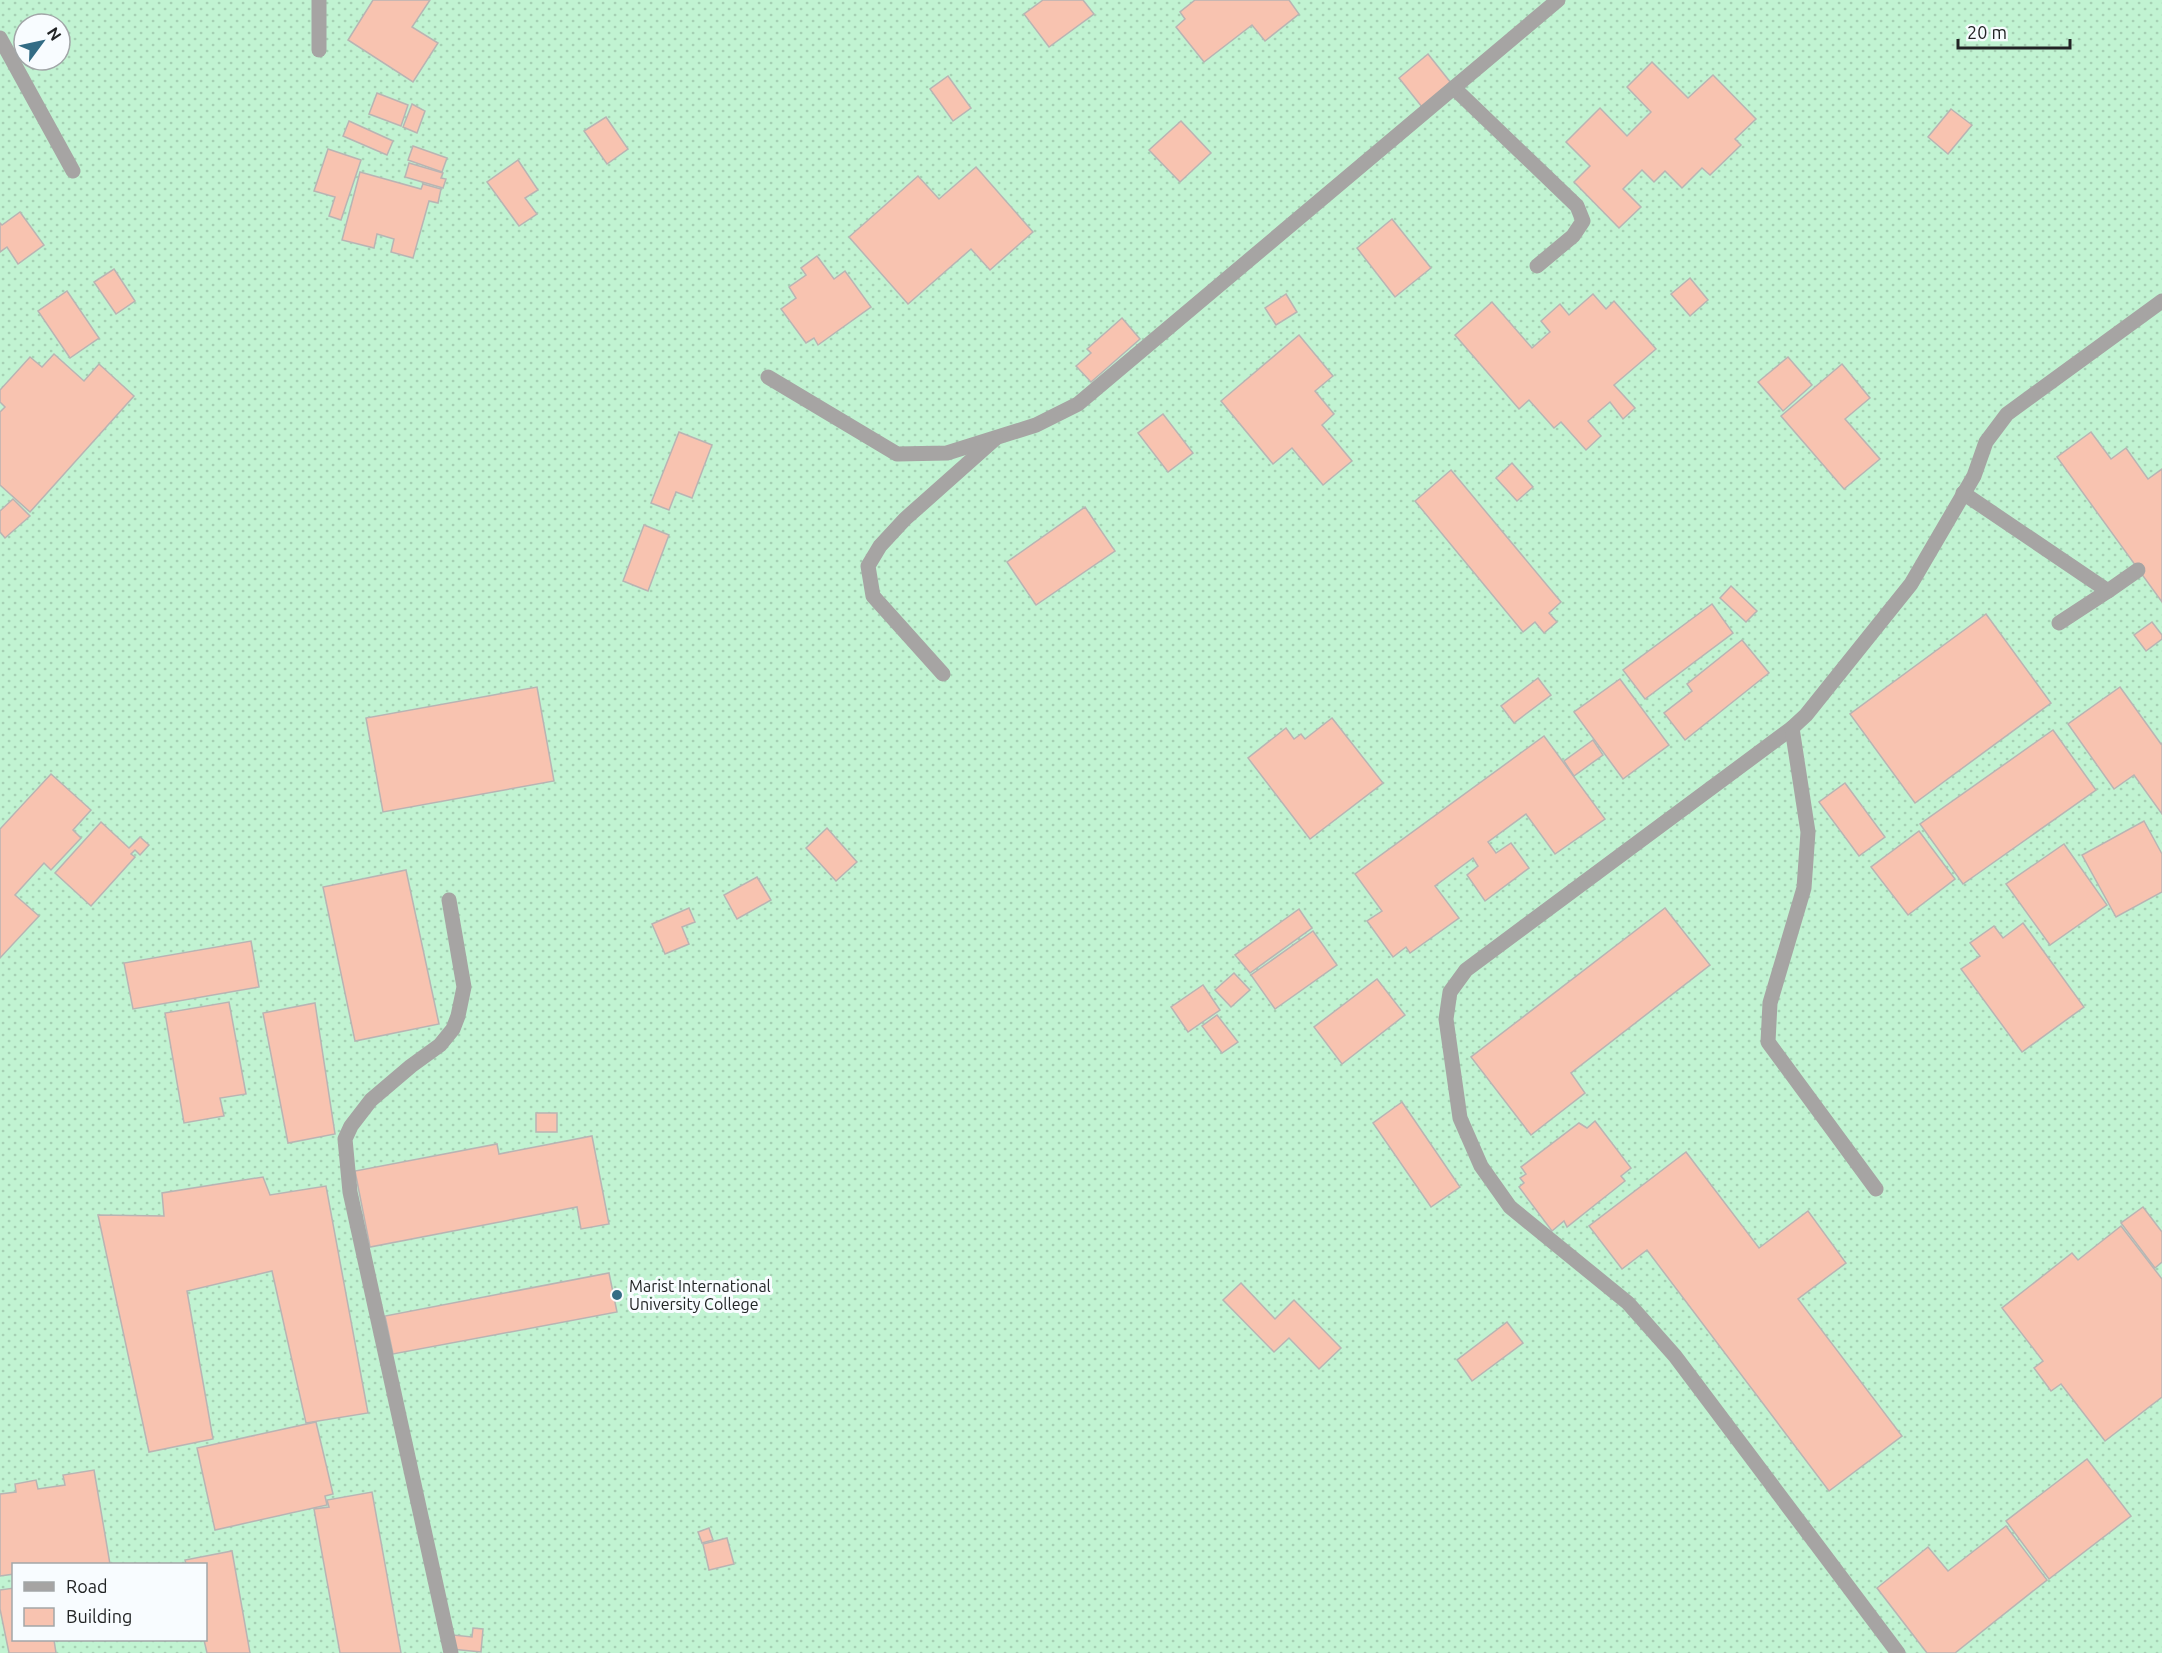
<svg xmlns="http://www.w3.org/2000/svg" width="2162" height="1653" font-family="Ubuntu,sans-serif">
<defs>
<pattern id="garden-dots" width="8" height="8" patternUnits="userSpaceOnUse" patternTransform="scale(1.5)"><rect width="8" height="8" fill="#c1f3d2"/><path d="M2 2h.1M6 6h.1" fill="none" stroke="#a6d0b4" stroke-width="1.8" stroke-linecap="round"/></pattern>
</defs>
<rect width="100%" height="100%" fill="#f8fcff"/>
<path fill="url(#garden-dots)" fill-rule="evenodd" d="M0 0H2162V1653H0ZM24 24H60V60H24ZM14 1564H206V1640H14Z"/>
<g fill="#f8c3b0" stroke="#b9b4b3" stroke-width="1.5">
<path d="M373 0H430L412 27 438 43 413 82 348 40Z"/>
<path d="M1043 0H1083L1094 14 1049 47 1024 14Z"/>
<path d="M1195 0H1289L1299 14 1265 41 1252 25 1204 62 1176 27 1185 19 1180 12Z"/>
<path d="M1428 54 1451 83 1422 107 1399 78Z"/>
<path d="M1652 62 1688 98 1713 75 1756 119 1735 139 1741 145 1710 175 1702 168 1682 188 1665 171 1654 182 1642 170 1623 189 1641 207 1619 228 1574 182 1590 166 1566 142 1600 108 1627 136 1651 112 1627 87Z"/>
<path d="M948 76 971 108 953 121 930 89Z"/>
<path d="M377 93 408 105 401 126 369 114Z"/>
<path d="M412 104 425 111 417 133 403 127Z"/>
<path d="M1951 109 1972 125 1948 154 1928 137Z"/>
<path d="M606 117 628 149 607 164 584 131Z"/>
<path d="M349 121 393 141 387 155 343 136Z"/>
<path d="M1181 121 1211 153 1180 182 1149 150Z"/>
<path d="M413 146 447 158 442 172 408 160Z"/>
<path d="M328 149 361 160 341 220 329 216 335 197 314 191Z"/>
<path d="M518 160 538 190 525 198 537 214 519 226 487 182Z"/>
<path d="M409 163 443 173 441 178 446 179 443 188 405 177Z"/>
<path d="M976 167 1033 232 990 270 971 249 908 304 849 237 918 176 939 199Z"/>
<path d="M360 172 421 189 423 184 441 189 438 203 429 201 413 258 391 252 394 239 377 234 374 248 342 240Z"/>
<path d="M20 212 44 245 18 264 7 247 0 252V223L2 225Z"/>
<path d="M1392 219 1431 268 1395 297 1357 248Z"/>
<path d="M817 256 834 279 845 271 871 307 818 345 814 338 806 343 781 309 796 298 789 287 806 275 801 268Z"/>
<path d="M114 269 135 301 116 314 94 282Z"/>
<path d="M1690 278 1708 300 1690 316 1671 294Z"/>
<path d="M67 291 99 338 70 358 38 311Z"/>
<path d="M1286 294 1297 312 1276 325 1265 308Z"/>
<path d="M1593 294 1606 309 1614 301 1656 349 1614 385 1635 408 1623 419 1610 402 1588 421 1601 436 1586 450 1561 422 1554 428 1529 400 1519 409 1455 335 1492 302 1532 348 1550 332 1541 321 1560 304 1569 315Z"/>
<path d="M1122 318 1140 339 1091 382 1076 366 1091 353 1087 349Z"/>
<path d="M1299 335 1333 376 1315 391 1334 414 1322 425 1352 461 1323 485 1292 448 1273 464 1221 401Z"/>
<path d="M54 354 84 381 99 364 134 396 30 512 0 485V412L5 407 0 402V390L30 357 42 367Z"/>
<path d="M1788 357 1812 385 1783 411 1758 382Z"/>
<path d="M1842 364 1870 398 1845 419 1880 459 1844 489 1781 416Z"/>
<path d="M1163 414 1193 453 1168 472 1138 433Z"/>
<path d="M679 432 712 445 692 498 676 492 669 510 651 503Z"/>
<path d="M2091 432 2111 459 2126 448 2148 479 2162 469V602L2057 457Z"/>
<path d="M1512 463 1533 487 1517 501 1496 478Z"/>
<path d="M1451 470 1561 602 1549 613 1557 622 1544 633 1535 622 1523 632 1415 501Z"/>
<path d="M13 499 30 516 5 538 0 532V511Z"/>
<path d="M1085 507 1115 551 1036 605 1007 562Z"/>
<path d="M644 525 669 535 648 591 623 581Z"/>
<path d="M1731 586 1757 611 1746 622 1720 598Z"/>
<path d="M1712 604 1733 633 1645 699 1623 670Z"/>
<path d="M1986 614 2051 703 1915 803 1850 714Z"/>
<path d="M2152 622 2162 635V639L2146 651 2134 635Z"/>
<path d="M1742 640 1769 673 1685 740 1664 713 1692 691 1687 684Z"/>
<path d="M1538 678 1551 695 1514 723 1501 706Z"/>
<path d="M1620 679 1669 745 1623 779 1574 712Z"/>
<path d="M537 687 554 781 383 812 366 718Z"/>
<path d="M2120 687 2161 744 2162 743V814L2134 775 2114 789 2068 724Z"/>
<path d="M1332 718 1383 783 1310 839 1248 758 1286 728 1294 739 1301 734 1305 739Z"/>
<path d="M2053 730 2096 790 1963 884 1920 824Z"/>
<path d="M1544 736 1605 819 1555 854 1526 814 1488 842 1496 853 1511 843 1529 868 1485 901 1467 875 1478 866 1473 858 1435 886 1459 918 1410 953 1406 947 1393 957 1367 921 1382 911 1355 874Z"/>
<path d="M1593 740 1603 755 1574 776 1564 761Z"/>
<path d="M51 774 91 810 73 830 81 838 51 870 44 863 15 895 39 916 0 958V829Z"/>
<path d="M1845 783 1885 837 1859 856 1819 802Z"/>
<path d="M2144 821 2162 854V892L2116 917 2082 855Z"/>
<path d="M101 822 129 848 140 837 149 845 140 855 135 850 131 854 135 857 91 906 55 873Z"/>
<path d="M827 828 857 862 836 881 806 848Z"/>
<path d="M1919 831 1955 879 1908 915 1871 867Z"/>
<path d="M2064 844 2107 905 2050 945 2006 884Z"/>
<path d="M406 870 439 1024 355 1041 323 887Z"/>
<path d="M757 877 771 900 737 919 724 895Z"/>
<path d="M689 908 695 922 682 927 689 944 665 954 652 924Z"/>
<path d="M1665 908 1710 965 1571 1073 1585 1093 1531 1135 1471 1057Z"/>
<path d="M1299 909 1312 928 1250 973 1235 955Z"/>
<path d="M2023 923 2084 1007 2022 1052 1961 969 1980 956 1970 943 1994 926 2003 938Z"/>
<path d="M1313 931 1337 965 1275 1009 1251 975Z"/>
<path d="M251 941 259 987 133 1009 124 963Z"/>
<path d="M1234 973 1250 990 1231 1007 1215 990Z"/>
<path d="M1377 979 1405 1015 1342 1064 1314 1027Z"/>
<path d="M1203 985 1220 1010 1188 1032 1171 1007Z"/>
<path d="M229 1002 246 1094 220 1098 224 1116 184 1123 165 1013Z"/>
<path d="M315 1003 335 1134 288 1143 263 1013Z"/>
<path d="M1217 1015 1238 1042 1222 1053 1202 1026Z"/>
<path d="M1402 1102 1460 1187 1431 1207 1373 1123Z"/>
<rect x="536" y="1113" width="21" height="19"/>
<path d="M1595 1121 1631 1168 1621 1176 1625 1181 1567 1227 1564 1221 1552 1231 1519 1187 1524 1183 1520 1178 1526 1174 1521 1167 1579 1123 1587 1128Z"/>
<path d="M592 1136 609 1224 581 1229 577 1207 370 1247 355 1171 497 1144 499 1154Z"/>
<path d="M1686 1152 1759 1248 1808 1211 1846 1263 1798 1299 1902 1436 1829 1491 1647 1250 1622 1269 1589 1226Z"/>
<path d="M263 1177 270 1195 326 1186 368 1413 306 1423 272 1271 187 1291 213 1439 149 1452 98 1215 164 1216 162 1193Z"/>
<path d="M2143 1207 2162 1232V1262L2155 1268 2121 1223Z"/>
<path d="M2121 1226 2162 1279V1397L2105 1441 2061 1384 2051 1391 2034 1368 2043 1361 2002 1308 2072 1253 2078 1260Z"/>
<path d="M609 1273 617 1312 393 1354 385 1316Z"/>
<path d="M1241 1283 1275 1319 1294 1300 1341 1348 1319 1369 1289 1338 1274 1352 1223 1300Z"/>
<path d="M1507 1322 1523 1343 1472 1381 1457 1360Z"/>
<path d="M316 1422 333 1494 325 1496 327 1505 215 1530 197 1448Z"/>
<path d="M2087 1459 2131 1516 2049 1579 2006 1521Z"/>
<path d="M94 1470 110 1564H14V1574L0 1576V1494L16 1492 15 1484 36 1480 38 1489 65 1485 63 1475Z"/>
<path d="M372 1492 401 1653H340L314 1509 329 1507 327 1500Z"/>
<path d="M2006 1526 2047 1580 1955 1653H1927L1877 1588 1928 1547 1948 1571Z"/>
<path d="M709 1528 713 1540 702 1543 698 1532Z"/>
<path d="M727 1538 734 1564 709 1570 703 1544Z"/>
<path d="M232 1551 250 1653H207L204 1640 206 1564H186L185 1560Z"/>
<path d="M14 1588V1640H54L56 1653H9L0 1609V1590Z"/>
<path d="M473 1628 483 1629 481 1652 451 1649 453 1635 472 1637Z"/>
</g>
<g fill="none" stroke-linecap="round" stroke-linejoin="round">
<g stroke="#a6a4a3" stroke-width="15">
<path d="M1454 88 1577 206 1583 221 1573 236 1537 266"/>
<path d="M768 377 897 454 947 453 1036 425 1078 404 1558 0"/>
<path d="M1963 493 2108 591 2059 623"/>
<path d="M2108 591 2138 570"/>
<path d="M943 674 873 596 868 566 880 546 905 519 995 439"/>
<path d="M1792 728 1466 970 1450 992 1446 1019 1460 1118 1481 1166 1510 1207 1628 1303 1675 1356 1898 1653"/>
<path d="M449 900 464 987 458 1016 453 1029 440 1045 411 1066 371 1100 351 1126 345 1139 350 1192 451 1653"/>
<path d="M1876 1189 1768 1042 1770 1003 1804 888 1808 832 1792 728 1806 715 1911 584 1974 476 1986 442 2007 414 2162 301"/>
</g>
<g stroke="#a6a4a3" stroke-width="15">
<path d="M319 0V50"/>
<path d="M0 38 73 171"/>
</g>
</g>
<circle fill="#336c85" stroke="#f8fcff" stroke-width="2" cx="617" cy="1295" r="6"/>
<g text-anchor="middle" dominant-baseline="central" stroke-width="6" stroke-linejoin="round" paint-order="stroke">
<g font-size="16" fill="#222425" stroke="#f8fcff" text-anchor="start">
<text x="629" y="1286">Marist International<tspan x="629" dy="18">University College</tspan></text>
</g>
</g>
<rect x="12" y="1563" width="195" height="78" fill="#f8fcff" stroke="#a2a6a8" stroke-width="1.5"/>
<rect x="24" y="1582" width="30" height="9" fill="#a6a4a3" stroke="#a2a6a8" stroke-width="1.5"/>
<text x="66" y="1593" font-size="18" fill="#222425">Road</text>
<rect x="24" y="1608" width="30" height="18" fill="#f8c3b0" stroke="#a2a6a8" stroke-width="1.5"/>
<text x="66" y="1623" font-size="18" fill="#222425">Building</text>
<g transform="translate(42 42) rotate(57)"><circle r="28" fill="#f8fcff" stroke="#a2a6a8" stroke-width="1.5"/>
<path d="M0-4.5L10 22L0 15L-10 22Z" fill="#336c85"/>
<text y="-9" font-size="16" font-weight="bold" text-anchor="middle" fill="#222425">N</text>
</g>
<path d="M1958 39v9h112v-9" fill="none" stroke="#222425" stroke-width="3"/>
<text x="1967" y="39" font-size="18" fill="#222425" stroke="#f8fcff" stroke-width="4.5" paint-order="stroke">20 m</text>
</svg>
